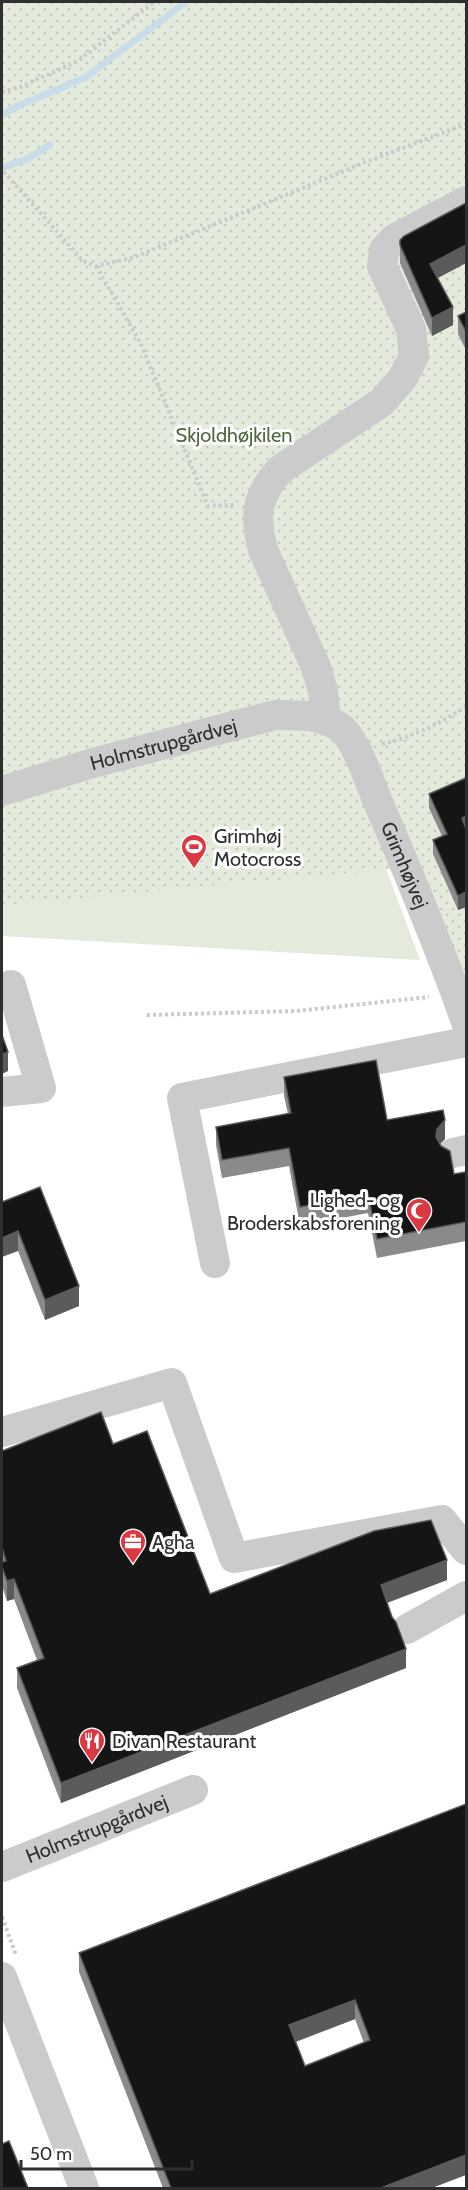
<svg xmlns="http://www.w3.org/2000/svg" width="468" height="2190" font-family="Cabin,sans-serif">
<defs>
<pattern id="park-dots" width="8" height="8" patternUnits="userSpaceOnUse" patternTransform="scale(1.5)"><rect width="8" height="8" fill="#e4ebdc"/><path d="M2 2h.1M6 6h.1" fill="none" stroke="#c4cabd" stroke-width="1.8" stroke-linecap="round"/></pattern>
</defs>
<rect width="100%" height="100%" fill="#fff"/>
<path fill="#e4ebdc" d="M351 774 420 960 2 936V805Z"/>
<path fill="url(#park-dots)" d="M2 2H466V1022L405 868 2 905Z"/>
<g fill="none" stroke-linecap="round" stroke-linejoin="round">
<g stroke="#c9dcea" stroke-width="7">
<path d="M2 115 16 107 86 77 186 2"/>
<path d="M2 168 29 158 50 145"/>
</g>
<g stroke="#cbcbcb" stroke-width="4" stroke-dasharray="3 3" stroke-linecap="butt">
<path d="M2 92 20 87 78 61 154 2"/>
<path d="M2 166 4 172 83 261 96 266 135 257 366 162 466 124"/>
<path d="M96 266 140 342 208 506 235 505"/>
<path d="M382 744C413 737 440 723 466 707"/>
<path d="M147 1015 296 1011 429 997"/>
<path d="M2 1917 16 1955"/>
</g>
<g stroke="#cbcbcb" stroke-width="30">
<path d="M326 721 323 691 316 667 263 550C254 516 256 495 281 469L382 402 402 379 414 356 411 329 382 266 384 250 394 239 466 201"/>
<path id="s1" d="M2 791 93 763 275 715C297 715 328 714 344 731 358 745 370 783 378 802 409 874 440 948 466 1022"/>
<path d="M2 1092 41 1088 11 985"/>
<path d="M453 1153 466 1150"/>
<path d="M215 1263 182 1098 466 1042"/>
<path d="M2 1432 172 1383 234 1558 442 1520 466 1550"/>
<path d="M407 1629 466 1596"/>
<path id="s2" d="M2 1867 193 1790"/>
<path d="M2 1977 84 2188"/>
</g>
</g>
<g fill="#8a8a8a" fill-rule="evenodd">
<path d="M400 245 466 263 438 278 453 325 432 336 400 263Z"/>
<path d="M466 312V350L458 334V316Z"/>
<path d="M466 778V907L458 910 433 854V840L442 836 429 808V794Z"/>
<path d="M284 1077 387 1120 445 1139 440 1144 454 1174 466 1172V1241L377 1258 368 1213 300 1226 289 1166 222 1178 216 1145V1127L288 1114 284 1096Z"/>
<path d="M2 1202 79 1306 45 1320 18 1251Z"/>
<path d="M113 1444 210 1594 447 1580 387 1603 406 1668 61 1803 17 1688V1668L37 1660 14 1599 7 1601 2 1586V1451Z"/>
<path d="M466 1804 432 2188H163L79 1972V1953ZM355 2019 364 2043 305 2066 296 2042Z"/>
</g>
<g fill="#5b5b5b">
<path d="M466 245V263L430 282V264Z"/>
<path d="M453 307V325L432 336V318Z"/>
<path d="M466 816V830L462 818Z"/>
<path d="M466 892V907L458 910V896Z"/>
<path d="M8 1052V1071L2 1074V1054Z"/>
<path d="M445 1120V1139L437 1147 436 1156 437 1129Z"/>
<path d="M18 1231V1251L2 1257V1238Z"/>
<path d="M79 1286V1306L45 1320V1300Z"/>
<path d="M447 1560V1580L381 1605V1585Z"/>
<path d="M14 1579V1599L7 1601V1581Z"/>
<path d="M406 1649V1668L61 1803V1783Z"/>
<path d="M355 2000V2019L289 2044V2025Z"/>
<path d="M466 2155V2175L432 2188H381Z"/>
</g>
<g fill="#151515" stroke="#5b5b5b" stroke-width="1.5" fill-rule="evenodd">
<path d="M466 203V245L430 264 453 307 432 318 400 245V240L404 236Z"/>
<path d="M466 312V332L458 316Z"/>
<path d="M466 778V816L462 818 466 829V892L458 896 433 840 447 834 429 794Z"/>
<path d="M2 1035 8 1052 2 1054Z"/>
<path d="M376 1060 387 1120 443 1110 445 1120 437 1129 436 1137 441 1146 450 1151 454 1174 466 1172V1222L377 1239 368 1194 300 1207 289 1148 222 1160 216 1127 291 1113 284 1077Z"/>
<path d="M40 1187 79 1286 45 1300 18 1231 2 1238V1202Z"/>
<path d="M101 1412 113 1444 147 1431 210 1594 374 1531 431 1520 447 1560 381 1585 392 1617 396 1622 406 1649 61 1783 17 1668 44 1658 14 1579 7 1581 2 1567V1562L6 1561 2 1548V1451Z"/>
<path d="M466 1804V2155L381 2188H171L79 1953ZM355 2000 370 2040 305 2066 289 2025Z"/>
<path d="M9 2141 28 2188H2V2144Z"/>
</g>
<defs>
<symbol id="stadium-pin" viewBox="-11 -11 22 30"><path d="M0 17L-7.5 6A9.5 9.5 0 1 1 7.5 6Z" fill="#dc3842" stroke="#fff"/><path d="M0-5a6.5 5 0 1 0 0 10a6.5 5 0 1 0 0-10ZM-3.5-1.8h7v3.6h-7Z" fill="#fff"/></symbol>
<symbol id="mosque-pin" viewBox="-11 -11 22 30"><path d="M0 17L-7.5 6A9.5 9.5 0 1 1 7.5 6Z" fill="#dc3842" stroke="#fff"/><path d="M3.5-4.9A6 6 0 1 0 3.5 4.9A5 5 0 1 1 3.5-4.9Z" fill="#fff"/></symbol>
<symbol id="office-pin" viewBox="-11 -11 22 30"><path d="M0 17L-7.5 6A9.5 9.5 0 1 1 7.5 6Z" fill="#dc3842" stroke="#fff"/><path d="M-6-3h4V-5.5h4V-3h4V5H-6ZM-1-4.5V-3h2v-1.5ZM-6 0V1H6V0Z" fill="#fff"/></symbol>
<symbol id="restaurant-pin" viewBox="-11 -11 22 30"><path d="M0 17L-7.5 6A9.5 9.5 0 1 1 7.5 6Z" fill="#dc3842" stroke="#fff"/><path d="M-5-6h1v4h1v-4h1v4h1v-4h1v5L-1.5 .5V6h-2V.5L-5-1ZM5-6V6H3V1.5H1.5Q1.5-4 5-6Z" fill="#fff"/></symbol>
</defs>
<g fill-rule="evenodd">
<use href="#stadium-pin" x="179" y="832" width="30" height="40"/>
<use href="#mosque-pin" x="404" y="1196" width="30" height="40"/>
<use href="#office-pin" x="118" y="1527" width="30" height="40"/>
<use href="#restaurant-pin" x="77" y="1726" width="30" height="40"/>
</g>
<g text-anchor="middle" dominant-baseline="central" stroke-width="6" stroke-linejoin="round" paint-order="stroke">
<g font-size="20" fill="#50673d" stroke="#fff">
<text x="234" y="435">Skjoldhøjkilen</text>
</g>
<g font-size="20" fill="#2e2e2e" stroke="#fff">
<text stroke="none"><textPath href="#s1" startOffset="168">Holmstrupgårdvej</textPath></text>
<text stroke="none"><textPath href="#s1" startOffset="504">Grimhøjvej</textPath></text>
<text stroke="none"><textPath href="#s2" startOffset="102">Holmstrupgårdvej</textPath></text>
</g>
<g font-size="20" fill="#2e2e2e" stroke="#fff" text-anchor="start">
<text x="214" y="836">Grimhøj<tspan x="214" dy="23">Motocross</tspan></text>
<text x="400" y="1200" text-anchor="end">Lighed- og<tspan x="400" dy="23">Broderskabsforening</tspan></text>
<text x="152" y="1542">Agha</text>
<text x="112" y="1741">Divan Restaurant</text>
</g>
</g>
<rect width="468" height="2190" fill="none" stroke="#2e2e2e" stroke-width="6"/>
<path d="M21 2160v9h171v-9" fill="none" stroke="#2e2e2e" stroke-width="3"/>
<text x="30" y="2160" font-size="18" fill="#2e2e2e" stroke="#ffffff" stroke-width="4.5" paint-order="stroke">50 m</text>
</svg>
